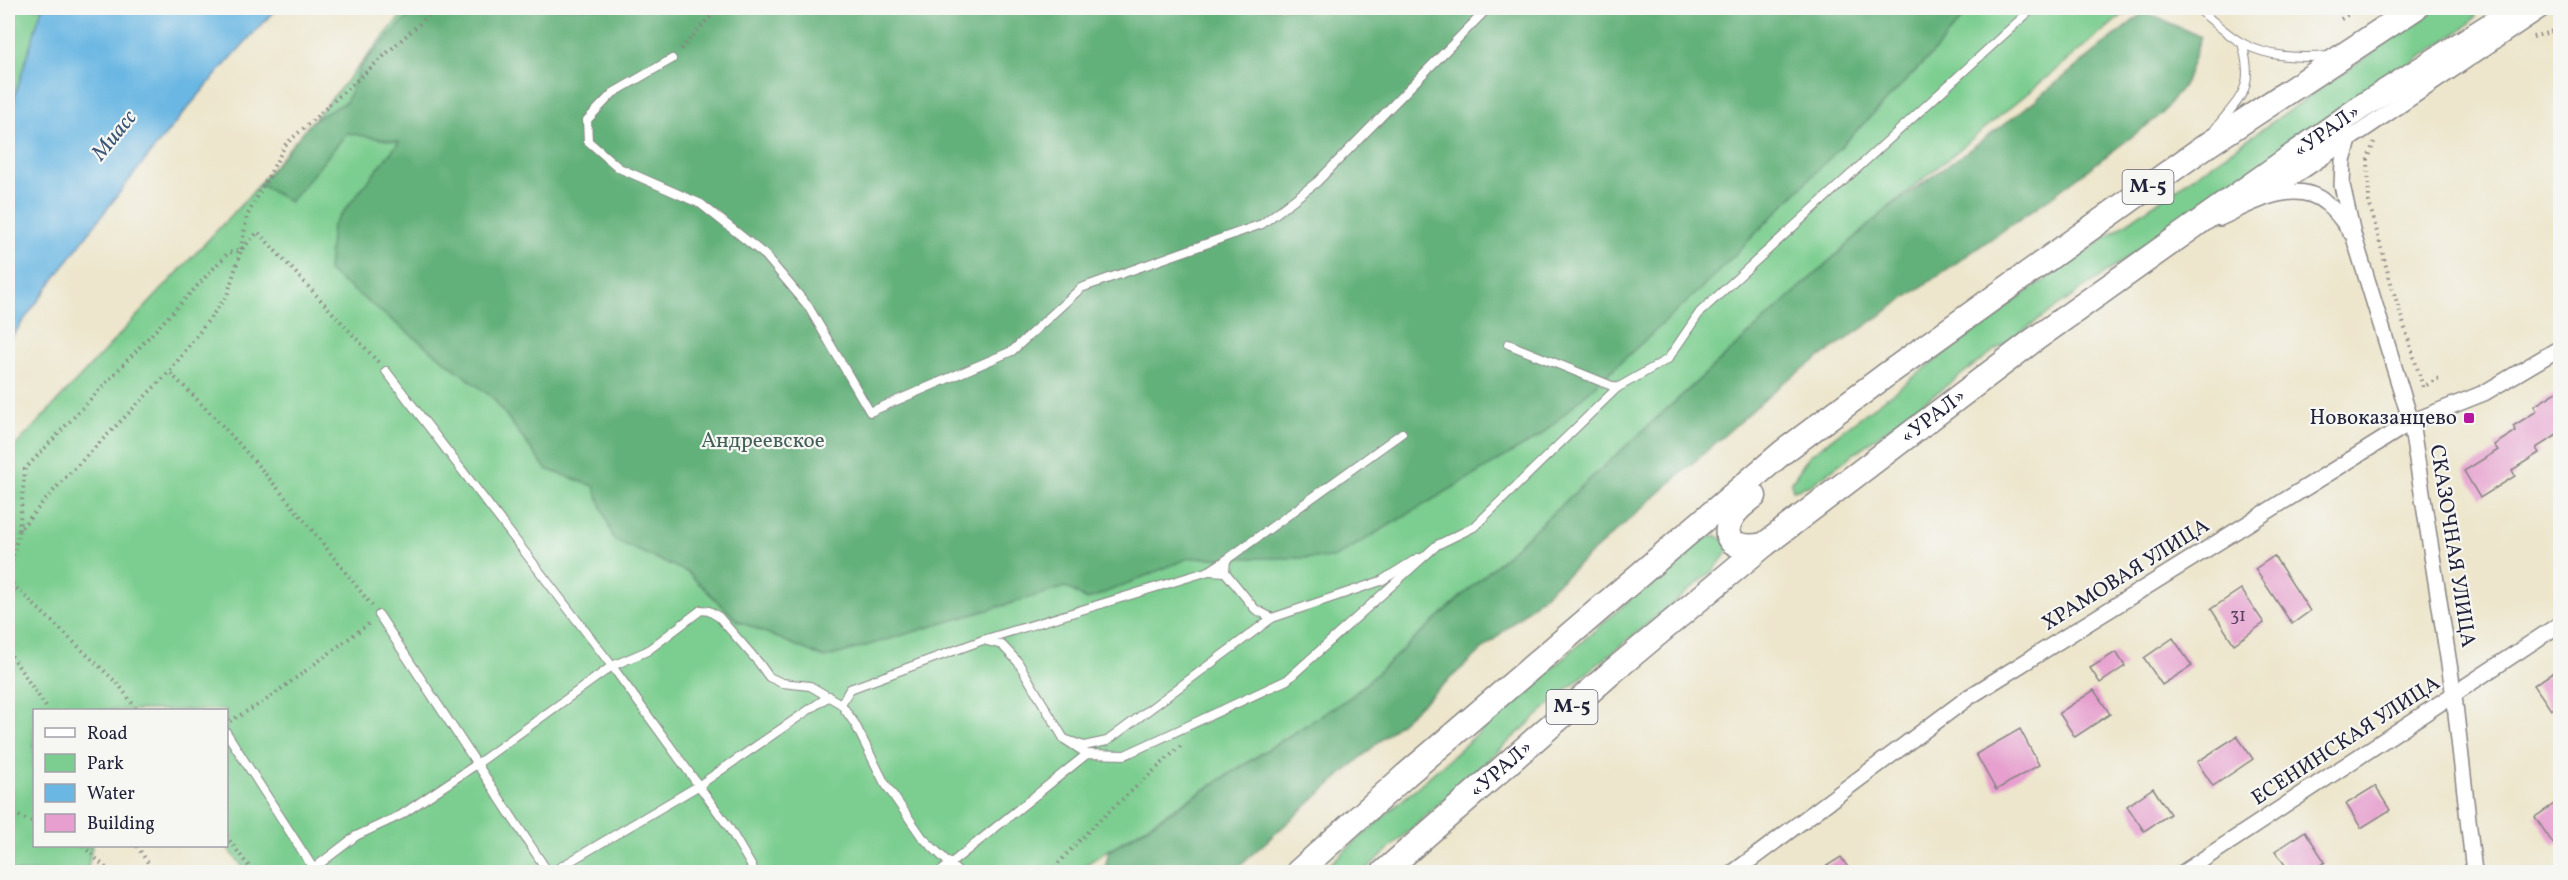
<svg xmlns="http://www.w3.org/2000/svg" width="2568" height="880" font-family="Vollkorn,serif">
<rect width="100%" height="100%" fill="#f6f6f2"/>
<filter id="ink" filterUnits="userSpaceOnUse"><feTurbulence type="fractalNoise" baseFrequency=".0167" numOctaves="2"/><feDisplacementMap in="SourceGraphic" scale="12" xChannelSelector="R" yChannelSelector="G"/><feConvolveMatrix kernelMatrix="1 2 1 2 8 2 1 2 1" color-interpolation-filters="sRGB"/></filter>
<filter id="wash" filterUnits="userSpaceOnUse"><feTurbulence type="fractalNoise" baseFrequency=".008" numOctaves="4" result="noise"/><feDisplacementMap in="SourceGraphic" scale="24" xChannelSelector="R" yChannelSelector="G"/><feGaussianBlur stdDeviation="1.35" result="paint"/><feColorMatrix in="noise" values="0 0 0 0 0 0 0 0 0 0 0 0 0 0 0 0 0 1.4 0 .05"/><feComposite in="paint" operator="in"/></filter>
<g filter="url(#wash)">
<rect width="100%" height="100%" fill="#ede6cc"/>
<g fill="#7bce90" stroke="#4e7866" stroke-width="1.5">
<path d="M8 8H42V10L8 118Z"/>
<path d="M408 8H2131L1882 213 1352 696 1074 872H247L226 846V710H34V846H92L87 872H8V454L252 193Z"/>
<path d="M2437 8H2476L2475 17 2468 25 2168 229 1984 358 1811 485 1793 490 1791 483 1809 456 2013 302Z"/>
<path d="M1716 535 1725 541 1728 551 1714 570 1566 690 1363 872H1321L1695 542Z"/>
</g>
<g fill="#64b17a" stroke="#436a5a" stroke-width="1.5">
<path d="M417 8H1971L1933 53 1702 288 1540 436 1334 558H1189L1087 600 1066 587 825 658 738 621 687 572 614 540 594 486 546 469 493 398 328 271 332 226 399 142 347 133 290 202 259 184 312 121 346 102 362 64Z"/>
<path d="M2144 12 2201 37 2185 83 2162 114 2054 195 1783 383 1232 872H1104L1109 851 1352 696 1882 213 2018 114Z"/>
</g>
<path fill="#6ab7e3" stroke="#466c8f" stroke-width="1.5" d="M42 8H277C178 112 92 226 8 342V118Z"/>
<g id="blocks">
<g fill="#e69fce">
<path d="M2560 390V433L2536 448 2539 453 2512 470 2515 476 2480 498 2464 471 2498 450 2494 445 2516 431 2513 426 2537 411 2534 406Z"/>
<path d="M2274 556 2310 611 2292 624 2255 569Z"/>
<path d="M2241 589 2264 623 2234 644 2211 609Z"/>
<path d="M2173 638 2192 666 2162 685 2144 658Z"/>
<path d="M2116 652 2125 666 2100 683 2090 668Z"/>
<path d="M2560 668V704L2551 710 2534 685Z"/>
<path d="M2094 690 2110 714 2075 737 2059 713Z"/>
<path d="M2020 729 2039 765 1996 790 1976 754Z"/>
<path d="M2237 736 2253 759 2213 786 2197 762Z"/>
<path d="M2375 786 2390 810 2361 828 2346 804Z"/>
<path d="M2153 788 2170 814 2144 831 2127 806Z"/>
<path d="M2560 800V840L2554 845 2535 817Z"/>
<path d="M2305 831 2325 862 2310 872H2290L2275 851Z"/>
<path d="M1841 857 1851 872H1817Z"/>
</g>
</g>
</g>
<g filter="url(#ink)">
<use href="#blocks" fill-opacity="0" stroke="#888484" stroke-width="1.5"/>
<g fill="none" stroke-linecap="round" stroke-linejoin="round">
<defs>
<g id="service">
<path d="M2197 8C2211 19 2226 34 2242 43 2269 58 2300 58 2329 56"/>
<path d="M672 59 613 93 587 120 588 141 619 168 701 204 765 255 808 306 870 412 1012 351 1081 288 1262 224 1317 182 1488 8"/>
<path d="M2215 129C2242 95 2255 89 2242 43"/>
<path d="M1508 344 1617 388"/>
<path d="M386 371 612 666 728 826 755 872"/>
<path d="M1209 571 1225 572 1255 609 1272 618"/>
<path d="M1225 572 1226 560 1402 433"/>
<path d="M379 615 548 872"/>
<path d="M983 640 1002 645 1018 662 1064 739 1087 754"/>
<path d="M841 704 850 689 983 640 1209 571 1226 560"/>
<path d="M226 732 315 871"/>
<path d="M1064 739 1084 746 1107 741 1272 618 1381 581 1418 558"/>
<path d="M309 872 356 836 401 815 477 764 612 666 647 651 701 610 709 611 719 617 759 663 769 677 782 683 810 686 841 704 855 724 884 782 922 837 958 872"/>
<path d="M552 872 698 786 829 696"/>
<path d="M940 872 1087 754 1125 755 1287 680 1437 545 1474 527 1617 388 1668 359 1700 312 2033 8"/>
</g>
<g id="minor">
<path d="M2350 137 2343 161 2342 185 2353 234 2411 422 2454 696 2474 872"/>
<path d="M2259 200 2544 8"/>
<path d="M2220 218C2251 203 2295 177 2326 203 2336 210 2343 222 2351 232"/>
<path d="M1734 872 1969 697 2411 422 2484 393 2560 348"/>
<path d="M2184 872 2560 624"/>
</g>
<g id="primary">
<path d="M1754 496C1746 502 1735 511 1731 519 1718 546 1745 549 1764 545"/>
<path d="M1298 872 1406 775 1783 452 1886 375 2197 152 2415 8"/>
<path id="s1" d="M1384 872 1613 671 1764 545 2031 342 2361 107 2518 8"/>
</g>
</defs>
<use href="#service" stroke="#888484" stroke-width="10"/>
<use href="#minor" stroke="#888484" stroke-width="18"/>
<use href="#primary" stroke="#888484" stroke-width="27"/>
<g stroke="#888484" stroke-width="4" stroke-dasharray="1.5 4.5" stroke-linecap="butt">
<path d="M2341 19 2358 8"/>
<path d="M2533 37 2553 31 2560 26"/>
<path d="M681 49 718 8"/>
<path d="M2374 142 2368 159 2369 202 2387 270 2423 387 2439 378"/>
<path d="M19 530 25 469 228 253 241 250 247 216 286 144 437 8"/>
<path d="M8 579 19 530 63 480 169 372"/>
<path d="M8 580 119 685 137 710"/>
<path d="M372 606C308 524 244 443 169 372L227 296 241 250 258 232 378 362"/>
<path d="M8 651 48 710"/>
<path d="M230 721 265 701 371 622"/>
<path d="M8 811 34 823"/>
<path d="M226 836 253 872"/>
<path d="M83 846 110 872"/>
<path d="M137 846 154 872"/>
<path d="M1050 872 1092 827 1183 744"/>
</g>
<use href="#service" stroke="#fff" stroke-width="8"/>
<use href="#minor" stroke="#fff" stroke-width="15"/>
<use href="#primary" stroke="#fff" stroke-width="24"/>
</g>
</g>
<rect fill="#b5179e" stroke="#f6f6f2" stroke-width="2" x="2463" y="412" width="12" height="12" rx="3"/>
<g text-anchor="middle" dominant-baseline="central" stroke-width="4.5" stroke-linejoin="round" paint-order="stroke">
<g font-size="18" fill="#534160">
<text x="2238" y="616">31</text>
</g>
<g fill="#f6f6f2" stroke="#626272" stroke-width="1.5">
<rect x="2122.5" y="170" width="51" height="34" rx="4.5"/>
<rect x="1546.5" y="690" width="51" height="34" rx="4.5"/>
</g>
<g font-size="20" font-weight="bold" fill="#22223b">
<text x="2148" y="187">М-5</text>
<text x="1572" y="707">М-5</text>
</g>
<g font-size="21" fill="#22223b" stroke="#f6f6f2">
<text stroke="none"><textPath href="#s1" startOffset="1200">«УРАЛ»</textPath></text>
<text stroke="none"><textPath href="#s1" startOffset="714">«УРАЛ»</textPath></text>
<text transform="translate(2452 546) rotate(81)">СКАЗОЧНАЯ УЛИЦА</text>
<text transform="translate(2126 575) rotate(-32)">ХРАМОВАЯ УЛИЦА</text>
<text transform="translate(2346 741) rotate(-33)">ЕСЕНИНСКАЯ УЛИЦА</text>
<text stroke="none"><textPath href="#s1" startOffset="156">«УРАЛ»</textPath></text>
</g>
<g font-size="21" fill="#22223b" stroke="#f6f6f2" text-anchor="end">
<text x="2457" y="418">Новоказанцево</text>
</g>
<g font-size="21" fill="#415e59" stroke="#f6f6f2">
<text x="763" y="441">Андреевское</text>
</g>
<g font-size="22" font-style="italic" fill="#3b5676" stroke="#f6f6f2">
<text transform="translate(115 136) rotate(-51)">Миасс</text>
</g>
</g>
<rect width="2568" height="880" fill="none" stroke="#f6f6f2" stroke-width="30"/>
<rect x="33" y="709" width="195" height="138" fill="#f6f6f2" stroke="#a1a1a9" stroke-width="1.5"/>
<rect x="45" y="728" width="30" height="9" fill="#ffffff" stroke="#a1a1a9" stroke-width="1.5"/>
<text x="87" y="739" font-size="18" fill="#22223b">Road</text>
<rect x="45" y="754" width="30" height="18" fill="#7bce90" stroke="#a1a1a9" stroke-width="1.5"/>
<text x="87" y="769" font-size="18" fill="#22223b">Park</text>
<rect x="45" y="784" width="30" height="18" fill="#6ab7e3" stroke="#a1a1a9" stroke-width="1.5"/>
<text x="87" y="799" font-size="18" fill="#22223b">Water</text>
<rect x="45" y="814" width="30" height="18" fill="#e69fce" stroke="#a1a1a9" stroke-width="1.5"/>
<text x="87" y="829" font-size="18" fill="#22223b">Building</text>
</svg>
